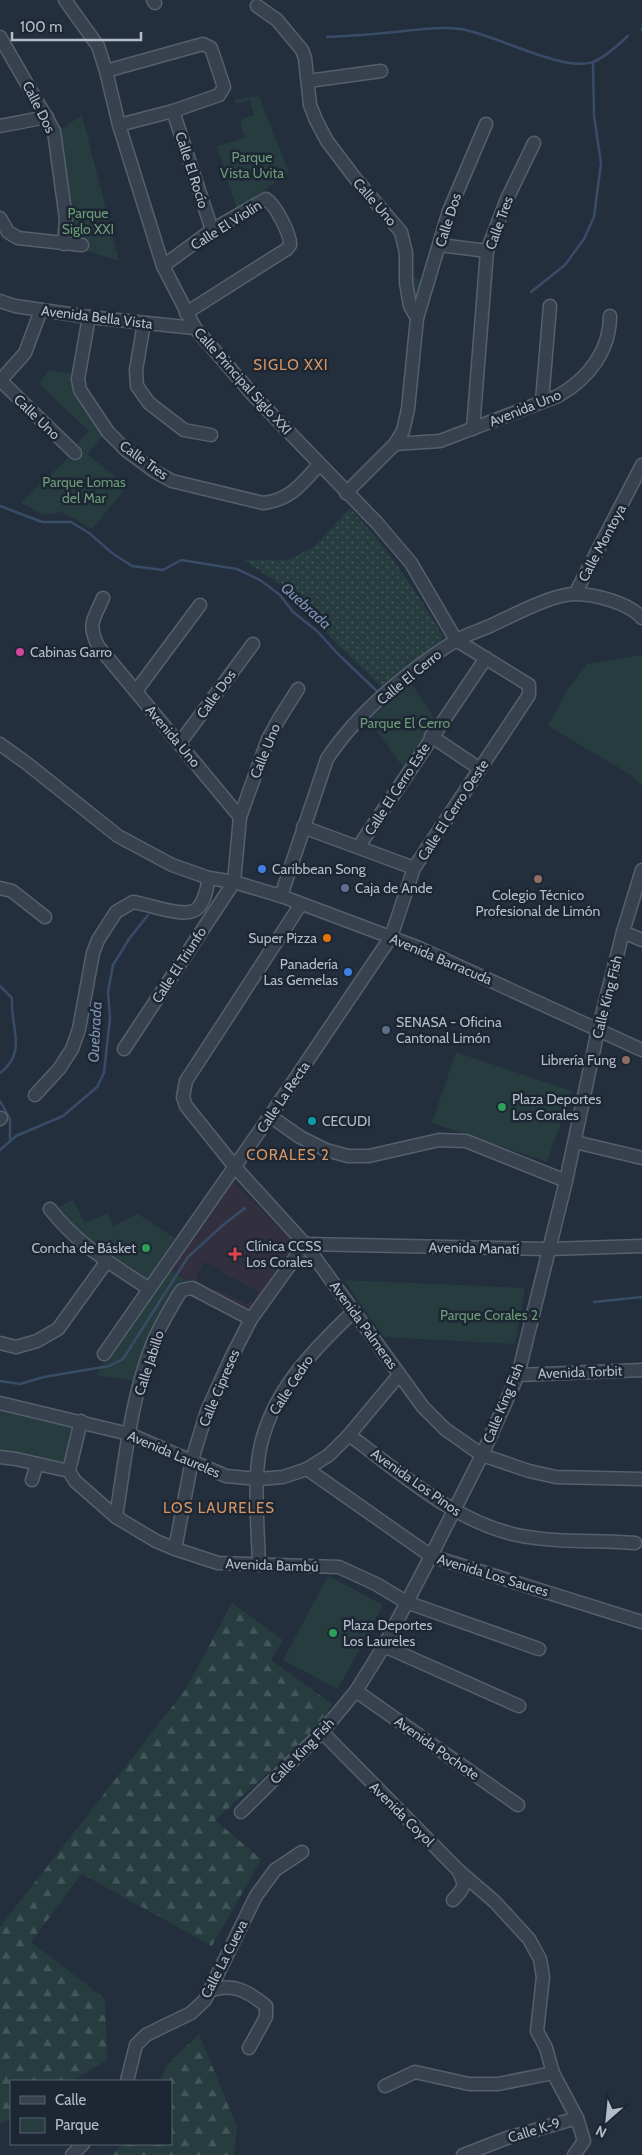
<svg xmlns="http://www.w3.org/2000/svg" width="642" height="2155" font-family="Cabin,sans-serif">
<defs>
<pattern id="grass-dots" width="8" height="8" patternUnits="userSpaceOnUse" patternTransform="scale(1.25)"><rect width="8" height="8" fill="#263c3f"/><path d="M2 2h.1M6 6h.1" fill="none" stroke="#435659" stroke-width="1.8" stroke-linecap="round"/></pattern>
<pattern id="forest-firs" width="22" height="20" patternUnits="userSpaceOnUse" patternTransform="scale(1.25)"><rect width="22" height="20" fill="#263c3f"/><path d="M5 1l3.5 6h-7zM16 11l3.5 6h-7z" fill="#435659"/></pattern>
</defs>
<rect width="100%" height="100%" fill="#242f3e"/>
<path fill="#32303f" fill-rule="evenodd" d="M230 1179 297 1246 250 1314 169 1270ZM204 1262 222 1269 221 1272 258 1291 253 1303 249 1301 247 1304 215 1288 213 1290 196 1279Z"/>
<path fill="url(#grass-dots)" d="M350 508C388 549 414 588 443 636L441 644 384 689 335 642 286 589 244 560H288L315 546Z"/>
<g fill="url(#forest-firs)">
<path d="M232 1603 283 1640 271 1660 332 1704 318 1729 215 1820 261 1859 212 1946 82 1874 31 1942 105 1999 107 2060 72 2081H11V2117L0 2124V1927L186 1689Z"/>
<path d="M199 2034 237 2127 234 2155H110L123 2144H171V2081H161L165 2067Z"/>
</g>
<g fill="#263c3f">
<path d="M259 96 289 172 237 210 217 146 245 138 240 121 244 120 243 118 254 115 250 100 236 104 234 100Z"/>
<path d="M82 115 119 261 85 250 68 238 59 131Z"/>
<path d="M409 277 426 280 417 311Z"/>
<path d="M49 370 77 374 105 433 87 454 127 486 92 529 62 512 44 515 21 503 68 458 70 460 78 461 82 456 83 450 77 444 89 431 39 384Z"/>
<path d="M642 655V786L631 775 548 726 568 689 587 664Z"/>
<path d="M411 683 437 722 405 770 369 720Z"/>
<path d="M456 1052 572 1091 547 1162 432 1123Z"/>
<path d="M73 1200 85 1223 108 1213 113 1226 138 1214 175 1238 147 1284 85 1242 53 1210Z"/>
<path d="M169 1270 190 1282 183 1286 136 1381 96 1375Z"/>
<path d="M344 1280 525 1288 515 1344 384 1337Z"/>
<path d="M0 1409 75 1427 66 1466 48 1460 0 1452Z"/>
<path d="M328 1576 383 1605 338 1689 283 1660Z"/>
</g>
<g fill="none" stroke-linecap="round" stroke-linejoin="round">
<g stroke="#394c67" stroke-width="2.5">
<path d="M642 30V29"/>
<path d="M327 37C346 36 365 35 384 33 409 31 434 26 460 29 493 33 567 75 595 61 607 56 618 45 628 36"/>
<path d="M531 292 565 265 584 239 594 217 601 163 594 116 593 62"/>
<path d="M0 506 42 522H71L89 533 112 553 132 566 163 570 181 560 237 569 260 580 280 595 293 612 317 631 339 655 380 694"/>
<path d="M0 986 12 998C10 1027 28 1052 0 1073"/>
<path d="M0 1101 10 1119V1141"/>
<path d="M0 1150 16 1136 63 1116 97 1087 104 1073 110 1018 108 992 113 965 129 939 148 915"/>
<path d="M594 1302 642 1297"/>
<path d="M0 1381 20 1384 44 1377 109 1366 123 1359 188 1257 223 1225 245 1208"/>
</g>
<defs>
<g id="minor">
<path d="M65 0 98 46 106 71 119 125 163 266 195 328 254 396 377 523 411 563 456 640 529 685V695L414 868 391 937 270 1116 104 1354"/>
<path d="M153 0 155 3"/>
<path d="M257 6 277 20 302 50 305 58 310 105 316 120 327 141 355 178 401 232 406 253V283L410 306 417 318"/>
<path d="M0 37 54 131 66 219 64 244"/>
<path d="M106 71 203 44 211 48 224 87 219 95 173 111 119 125"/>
<path d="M308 81 381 71"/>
<path d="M173 111 212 230"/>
<path d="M0 126 47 117"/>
<path d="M0 218 8 232 18 238 82 245"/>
<path d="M440 245 487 251"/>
<path d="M163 266 212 230 266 199C275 204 291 235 290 245L287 249 186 313"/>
<path d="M0 301 15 306 89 317 195 328"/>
<path d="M89 317 78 379 80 390 108 432 127 451 154 471 172 481 263 503C291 500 301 484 319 465"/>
<path d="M144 323 136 370 137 386 149 403 184 430 211 435"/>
<path d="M0 380 75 453"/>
<path d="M0 381 25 353 41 310"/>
<path d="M542 401 550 306"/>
<path d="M473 429 487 251 507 199 534 143"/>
<path d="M395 444 440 441 558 396C588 379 610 351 610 316"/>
<path d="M346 493 395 444 403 431 408 409 417 318 449 211 486 124"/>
<path d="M575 594 642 465"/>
<path d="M103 598C94 619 87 623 98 646L240 817 234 882 124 1049"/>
<path d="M136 691 200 605"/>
<path d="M431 736 480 769"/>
<path d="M0 744 25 762 118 836 172 865 209 878 234 882 281 896 417 947 642 1050"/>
<path d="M179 744 253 644"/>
<path d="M240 817 268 739 279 719 298 689"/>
<path d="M303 827 414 868"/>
<path d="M359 846 486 658"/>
<path d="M0 888 12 891 45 917"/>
<path d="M281 896 327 759C357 713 409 670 455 641 465 635 478 631 490 626 512 616 552 594 575 594 595 594 629 603 642 618"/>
<path d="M301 904 186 1081 183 1097 186 1106 235 1167 305 1244 423 1407 445 1429 482 1455 529 1471 556 1477 642 1479"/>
<path d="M623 932 642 940"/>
<path d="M35 1095 59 1069 72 1049 79 1029 93 953 98 940 116 912 133 902C149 904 186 920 198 908 205 901 207 888 209 878"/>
<path d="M270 1116 300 1137 326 1150 348 1156H369L439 1140 466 1141 566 1181"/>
<path d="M0 1119 1 1118"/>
<path d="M575 1142 642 1158"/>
<path d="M50 1209C78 1245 112 1264 149 1289"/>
<path d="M0 1343 16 1347 37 1341 58 1329 107 1261"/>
<path d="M518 1375 642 1370"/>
<path d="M0 1403 129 1434 226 1476 258 1479 283 1477 307 1469 329 1455 349 1435 399 1375"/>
<path d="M81 1421 69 1471 75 1481 116 1517 156 1541 175 1549 218 1563 339 1567 376 1584 406 1602 539 1649"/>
<path d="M349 1435C401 1473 453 1521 517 1535 556 1543 595 1540 635 1543"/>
<path d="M0 1457 16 1459 69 1471"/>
<path d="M307 1469 431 1556 642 1622"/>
<path d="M32 1480 37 1464"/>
<path d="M116 1517C125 1461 131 1398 152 1345 159 1327 169 1311 179 1294L182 1290 192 1288 251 1319"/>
<path d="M175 1549 192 1460 207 1411 231 1358 251 1319 305 1244 549 1249 642 1246"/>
<path d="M259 1565C258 1532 254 1486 259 1454 269 1394 312 1351 354 1311"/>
<path d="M384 1646 519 1706"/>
<path d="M356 1691 518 1805"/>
<path d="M322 1732 458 1870C466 1886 465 1887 453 1900"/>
<path d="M241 1812 322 1732 356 1691 384 1646 431 1556 482 1455 518 1375 566 1181 598 1030 623 932 642 870"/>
<path d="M458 1870 495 1902 529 1939 540 1959 543 1977 537 2031 546 2048 553 2073 577 2118 584 2141 574 2155"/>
<path d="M209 1991C232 1982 248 1991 266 2006V2017L249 2048"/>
<path d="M127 2081 136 2045 146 2035 191 2013 205 2000 256 1896 275 1870 302 1852"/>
<path d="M385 2086 415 2072 469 2084H498L553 2073"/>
<path d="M72 2155 83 2144"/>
<path d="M463 2155 507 2138 577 2118"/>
</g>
</defs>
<use href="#minor" stroke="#565f6c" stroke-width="15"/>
<use href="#minor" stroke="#38414e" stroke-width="12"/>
</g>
<circle fill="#d1479c" stroke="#1d2633" stroke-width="2" cx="20" cy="652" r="5"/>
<g fill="#3f7fe0" stroke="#1d2633" stroke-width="2">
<circle cx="262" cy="869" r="5"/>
<circle cx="348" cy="972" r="5"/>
</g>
<g fill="#8d6e63" stroke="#1d2633" stroke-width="2">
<circle cx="538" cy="879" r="5"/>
<circle cx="626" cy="1060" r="5"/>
</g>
<g fill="#5c6f8a" stroke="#1d2633" stroke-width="2">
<circle cx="345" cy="888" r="5"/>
<circle cx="386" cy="1030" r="5"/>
</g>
<circle fill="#e8710a" stroke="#1d2633" stroke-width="2" cx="327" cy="938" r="5"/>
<g fill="#2e9e5b" stroke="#1d2633" stroke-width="2">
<circle cx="502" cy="1107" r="5"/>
<circle cx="146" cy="1248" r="5"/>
<circle cx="333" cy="1633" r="5"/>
</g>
<circle fill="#0f9aa8" stroke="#1d2633" stroke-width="2" cx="312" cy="1121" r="5"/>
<path fill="#e0444e" stroke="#1d2633" stroke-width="2" d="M232.5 1246.5h5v5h5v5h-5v5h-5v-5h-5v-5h5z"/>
<g text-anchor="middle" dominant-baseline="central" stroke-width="5" stroke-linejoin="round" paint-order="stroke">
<g font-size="14" fill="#b4bcc9" stroke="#1d2633">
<text transform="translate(39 107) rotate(63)">Calle Dos</text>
<text transform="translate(192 170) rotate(72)">Calle El Rocío</text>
<text transform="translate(375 202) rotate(49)">Calle Uno</text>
<text transform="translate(448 220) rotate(-72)">Calle Dos</text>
<text transform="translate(499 223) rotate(-70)">Calle Tres</text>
<text transform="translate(226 225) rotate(-32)">Calle El Violín</text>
<text transform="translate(97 317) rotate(7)">Avenida Bella Vista</text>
<text transform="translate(243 381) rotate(48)">Calle Principal Siglo XXI</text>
<text transform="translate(525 408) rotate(-22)">Avenida Uno</text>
<text transform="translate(37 417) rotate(44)">Calle Uno</text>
<text transform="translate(144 460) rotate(36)">Calle Tres</text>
<text transform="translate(602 543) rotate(-62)">Calle Montoya</text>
<text transform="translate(409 677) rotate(-39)">Calle El Cerro</text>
<text transform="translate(216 694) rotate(-54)">Calle Dos</text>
<text transform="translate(173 736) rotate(50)">Avenida Uno</text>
<text transform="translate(265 751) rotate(-68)">Calle Uno</text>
<text transform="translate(397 789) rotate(-57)">Calle El Cerro Este</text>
<text transform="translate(453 810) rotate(-57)">Calle El Cerro Oeste</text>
<text transform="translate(441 959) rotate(23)">Avenida Barracuda</text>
<text transform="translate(179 965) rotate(-57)">Calle El Triunfo</text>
<text transform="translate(607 997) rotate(-76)">Calle King Fish</text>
<text transform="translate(283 1097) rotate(-56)">Calle La Recta</text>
<text transform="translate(474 1248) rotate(1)">Avenida Manatí</text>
<text transform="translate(364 1325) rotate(54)">Avenida Palmeras</text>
<text transform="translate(149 1363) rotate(-72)">Calle Jabillo</text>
<text transform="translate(580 1372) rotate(-2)">Avenida Torbit</text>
<text transform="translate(291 1385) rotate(-57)">Calle Cedro</text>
<text transform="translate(219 1388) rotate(-67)">Calle Cipreses</text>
<text transform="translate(503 1403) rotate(-68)">Calle King Fish</text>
<text transform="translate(174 1454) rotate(23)">Avenida Laureles</text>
<text transform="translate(416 1482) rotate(35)">Avenida Los Pinos</text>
<text transform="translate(272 1565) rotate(2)">Avenida Bambú</text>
<text transform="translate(493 1575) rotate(17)">Avenida Los Sauces</text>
<text transform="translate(437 1748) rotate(35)">Avenida Pochote</text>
<text transform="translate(302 1751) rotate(-46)">Calle King Fish</text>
<text transform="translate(402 1814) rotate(45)">Avenida Coyol</text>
<text transform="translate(224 1959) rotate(-63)">Calle La Cueva</text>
<text transform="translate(534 2130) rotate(-17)">Calle K-9</text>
</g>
<g font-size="14" fill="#6b9a76" stroke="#1d2633">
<text x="252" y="157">Parque<tspan x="252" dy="16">Vista Uvita</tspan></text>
<text x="88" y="213">Parque<tspan x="88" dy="16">Siglo XXI</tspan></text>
<text x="84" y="482">Parque Lomas<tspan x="84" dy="16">del Mar</tspan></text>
<text x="405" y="723">Parque El Cerro</text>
<text x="489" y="1315">Parque Corales 2</text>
</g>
<g font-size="14" fill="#b4bcc9" stroke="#1d2633" text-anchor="start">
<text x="30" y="652">Cabinas Garro</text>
<text x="272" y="869">Caribbean Song</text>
<text x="355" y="888">Caja de Ande</text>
<text x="538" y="895" text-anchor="middle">Colegio Técnico<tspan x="538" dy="16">Profesional de Limón</tspan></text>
<text x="317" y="938" text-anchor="end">Super Pizza</text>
<text x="338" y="964" text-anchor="end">Panadería<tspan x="338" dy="16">Las Gemelas</tspan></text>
<text x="396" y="1022">SENASA - Oficina<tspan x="396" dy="16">Cantonal Limón</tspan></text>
<text x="616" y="1060" text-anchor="end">Librería Fung</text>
<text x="512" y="1099">Plaza Deportes<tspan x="512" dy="16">Los Corales</tspan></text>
<text x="322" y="1121">CECUDI</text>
<text x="246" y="1246">Clínica CCSS<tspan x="246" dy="16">Los Corales</tspan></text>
<text x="136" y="1248" text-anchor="end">Concha de Básket</text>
<text x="343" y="1625">Plaza Deportes<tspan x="343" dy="16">Los Laureles</tspan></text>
</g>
<g font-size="15" letter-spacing="1" fill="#d59563" stroke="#1d2633">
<text x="291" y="365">SIGLO XXI</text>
<text x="288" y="1155">CORALES 2</text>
<text x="219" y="1508">LOS LAURELES</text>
</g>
<g font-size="15" font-style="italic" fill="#7c92b1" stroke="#1d2633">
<text transform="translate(306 606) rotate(42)">Quebrada</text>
<text transform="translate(95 1032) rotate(-87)">Quebrada</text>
</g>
</g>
<rect x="10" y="2080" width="162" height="65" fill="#1d2633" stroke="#59626f"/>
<rect x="20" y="2096" width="25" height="8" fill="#38414e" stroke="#59626f"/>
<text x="55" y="2105" font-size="15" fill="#b4bcc9">Calle</text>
<rect x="20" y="2118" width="25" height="15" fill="#263c3f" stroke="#59626f"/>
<text x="55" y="2130" font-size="15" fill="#b4bcc9">Parque</text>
<g transform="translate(607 2120) rotate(207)" stroke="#1d2633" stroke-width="4" paint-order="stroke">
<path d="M0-4L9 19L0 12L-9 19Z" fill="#b4bcc9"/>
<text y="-8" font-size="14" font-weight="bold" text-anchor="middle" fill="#b4bcc9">N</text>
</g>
<path d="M12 32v8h129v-8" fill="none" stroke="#b4bcc9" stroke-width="2.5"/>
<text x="20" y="32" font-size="15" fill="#b4bcc9" stroke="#1d2633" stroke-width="4" paint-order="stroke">100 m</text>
</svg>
